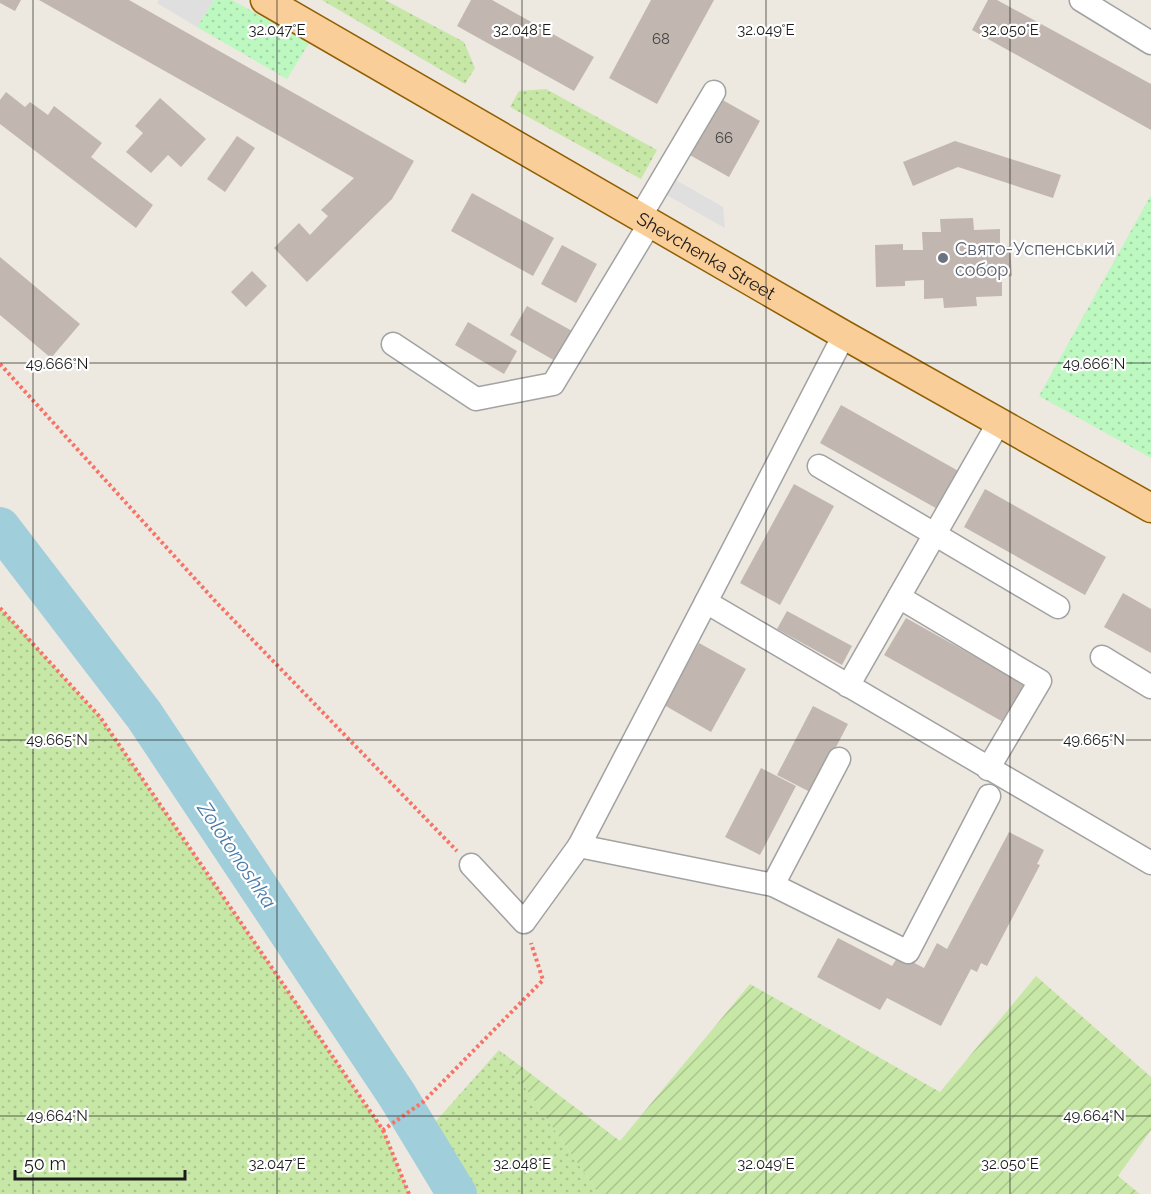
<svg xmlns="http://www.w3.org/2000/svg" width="1151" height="1194" font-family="Raleway,sans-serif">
<defs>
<pattern id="grass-dots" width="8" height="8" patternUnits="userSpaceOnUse" patternTransform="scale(1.5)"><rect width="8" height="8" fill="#c7e7a6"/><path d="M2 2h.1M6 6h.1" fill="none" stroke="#aac68e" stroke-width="1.8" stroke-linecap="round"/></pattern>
<pattern id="park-dots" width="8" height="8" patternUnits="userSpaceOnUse" patternTransform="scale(1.5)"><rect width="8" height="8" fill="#bcf8c0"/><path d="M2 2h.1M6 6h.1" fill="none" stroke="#a1d4a4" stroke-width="1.8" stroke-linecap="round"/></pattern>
<pattern id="garden-furrows" width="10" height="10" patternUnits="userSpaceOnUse" patternTransform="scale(1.5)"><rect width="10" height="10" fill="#c7e7a6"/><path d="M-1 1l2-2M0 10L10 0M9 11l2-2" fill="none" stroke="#aac68e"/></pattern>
</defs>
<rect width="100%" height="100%" fill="#ede8e0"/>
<g fill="url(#grass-dots)">
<path d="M322 0H385L464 42 475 68 465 84Z"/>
<path d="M546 89 657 150 641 179 510 107 519 91Z"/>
<path d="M0 608 100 717 383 1130 409 1194H0Z"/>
<path d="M499 1050 599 1194H457L422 1137Z"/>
</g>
<g fill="url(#park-dots)">
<path d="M214 0H232L309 43 287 79 197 27Z"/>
<path d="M1151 195V458L1039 396Z"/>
</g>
<path fill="url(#garden-furrows)" d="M1036 976 1151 1077V1130L1118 1176 1140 1194H599L499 1050 620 1141 750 984 940 1092Z"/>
<g fill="#dfdfdf">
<path d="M159 0H214L197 27 157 3Z"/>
<path d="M674 179 723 207 725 228 665 194Z"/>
</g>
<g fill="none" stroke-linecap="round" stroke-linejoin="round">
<path stroke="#a0ceda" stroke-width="40" d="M0 527 144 715 397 1095 457 1194"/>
</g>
<g fill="#c1b7b0">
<path d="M0 0H21L15 11 0 3Z"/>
<path d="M39 0H129L414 161 392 199 307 282 274 248 299 223 310 235 328 216 321 210 354 178Z"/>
<path d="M471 0H492L594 57 574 91 457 26Z"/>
<path d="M651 0H714L657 104 609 78Z"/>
<path d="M988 0H997L1151 84V130L972 30Z"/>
<path d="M6 92 25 107 30 102 48 115 54 106 102 143 91 157 153 205 136 228 0 124V100Z"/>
<path d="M160 98 206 139 181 167 168 155 151 173 126 152 143 133 135 126Z"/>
<path d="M719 98 760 121 729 177 688 154Z"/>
<path d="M237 136 255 148 225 192 207 179Z"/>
<path d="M955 141 1061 175 1053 198 958 167 913 186 903 162Z"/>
<path d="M472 193 554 238 533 276 451 231Z"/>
<path d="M973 218 974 230 1000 229V247L1010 246 1012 276 1002 277V296L976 297 977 306 944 308 943 298 924 299V280L905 281V286L876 287 875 245 903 244V250H923L922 232H941L940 219Z"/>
<path d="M562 245 597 264 576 303 541 284Z"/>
<path d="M0 257 80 324 51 358 0 315Z"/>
<path d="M252 271 267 286 246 307 231 292Z"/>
<path d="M527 306 574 332 557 362 510 335Z"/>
<path d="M468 322 517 351 504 374 455 345Z"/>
<path d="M841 405 962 473 941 511 820 443Z"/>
<path d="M794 484 834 506 780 605 740 583Z"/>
<path d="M985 489 1106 557 1085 595 964 527Z"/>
<path d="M1123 593 1151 609V653L1104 627Z"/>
<path d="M787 611 852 646 842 665 777 629Z"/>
<path d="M906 618 1026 685 1005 723 884 655Z"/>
<path d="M699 643 746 669 711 732 664 705Z"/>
<path d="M813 706 848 724 812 793 777 775Z"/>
<path d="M761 768 796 786 760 855 725 837Z"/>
<path d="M1009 832 1044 850 1037 864 1040 865 987 966 981 963 977 972 971 969 941 1026 887 998 880 1010 817 977 838 938 892 966 899 955 924 968 937 943 947 949Z"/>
</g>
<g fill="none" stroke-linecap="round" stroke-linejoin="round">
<defs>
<g id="minor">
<path d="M1081 0 1151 43"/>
<path d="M640 217 714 92"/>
<path d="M844 335 706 602 1151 863"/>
<path d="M393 344 476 399 553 384 650 223"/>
<path d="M819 466 1058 607"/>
<path d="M899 597 1040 681 988 769"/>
<path d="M1102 657 1151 687"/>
<path d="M848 686 999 422"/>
<path d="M579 846 706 602"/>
<path d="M471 865 524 922 579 846 773 885 908 952 989 796"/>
<path d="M773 885 839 759"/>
</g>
<g id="major">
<path id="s1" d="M265 0 844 335 1151 508"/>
</g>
</defs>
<use href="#minor" stroke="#a2a2a2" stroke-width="25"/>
<use href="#major" stroke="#905f02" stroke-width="31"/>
<g stroke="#f77366" stroke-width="4" stroke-dasharray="3 3" stroke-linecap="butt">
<path d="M0 364 216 602 457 851"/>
<path d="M0 608 100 717 383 1130 423 1102 543 980 531 943"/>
<path d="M383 1130 409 1194"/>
</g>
<use href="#minor" stroke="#fff" stroke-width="22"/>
<use href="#major" stroke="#face98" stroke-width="28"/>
</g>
<path fill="none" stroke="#1b1b1b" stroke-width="1.5" stroke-opacity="0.45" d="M33 0V1194M277 0V1194M522 0V1194M766 0V1194M1010 0V1194M0 363H1151M0 740H1151M0 1116H1151"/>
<circle fill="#6b7280" stroke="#fff" stroke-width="2" cx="943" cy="258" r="6"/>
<g text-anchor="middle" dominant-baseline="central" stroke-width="4.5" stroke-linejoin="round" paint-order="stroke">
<g font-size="15" fill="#444240">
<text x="661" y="39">68</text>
<text x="724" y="138">66</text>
</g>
<g font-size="18" fill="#5b616d" stroke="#fff" text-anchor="start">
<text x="955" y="248">Свято-Успенський<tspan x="955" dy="21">собор</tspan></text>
</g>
<g font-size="18" fill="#1b1b1b" stroke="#fff">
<text stroke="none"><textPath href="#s1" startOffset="510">Shevchenka Street</textPath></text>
</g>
<g font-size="20" font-style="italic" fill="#4a7aa8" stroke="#fff">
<text transform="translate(237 855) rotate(56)">Zolotonoshka</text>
</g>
</g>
<g font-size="15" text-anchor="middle" fill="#1b1b1b" stroke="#fff" stroke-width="4.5" stroke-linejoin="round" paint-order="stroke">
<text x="277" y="35">32.047°E</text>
<text x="522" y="35">32.048°E</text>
<text x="766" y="35">32.049°E</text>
<text x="1010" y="35">32.050°E</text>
<text x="57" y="369">49.666°N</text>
<text x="1094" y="369">49.666°N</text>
<text x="57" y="745">49.665°N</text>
<text x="1094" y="745">49.665°N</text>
<text x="57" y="1121">49.664°N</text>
<text x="1094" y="1121">49.664°N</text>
<text x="277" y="1169">32.047°E</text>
<text x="522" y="1169">32.048°E</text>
<text x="766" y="1169">32.049°E</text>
<text x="1010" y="1169">32.050°E</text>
</g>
<path d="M15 1170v9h170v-9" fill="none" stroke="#1b1b1b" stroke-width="3"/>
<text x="24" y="1170" font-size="18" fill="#1b1b1b" stroke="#ffffff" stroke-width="4.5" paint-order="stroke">50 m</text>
</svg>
